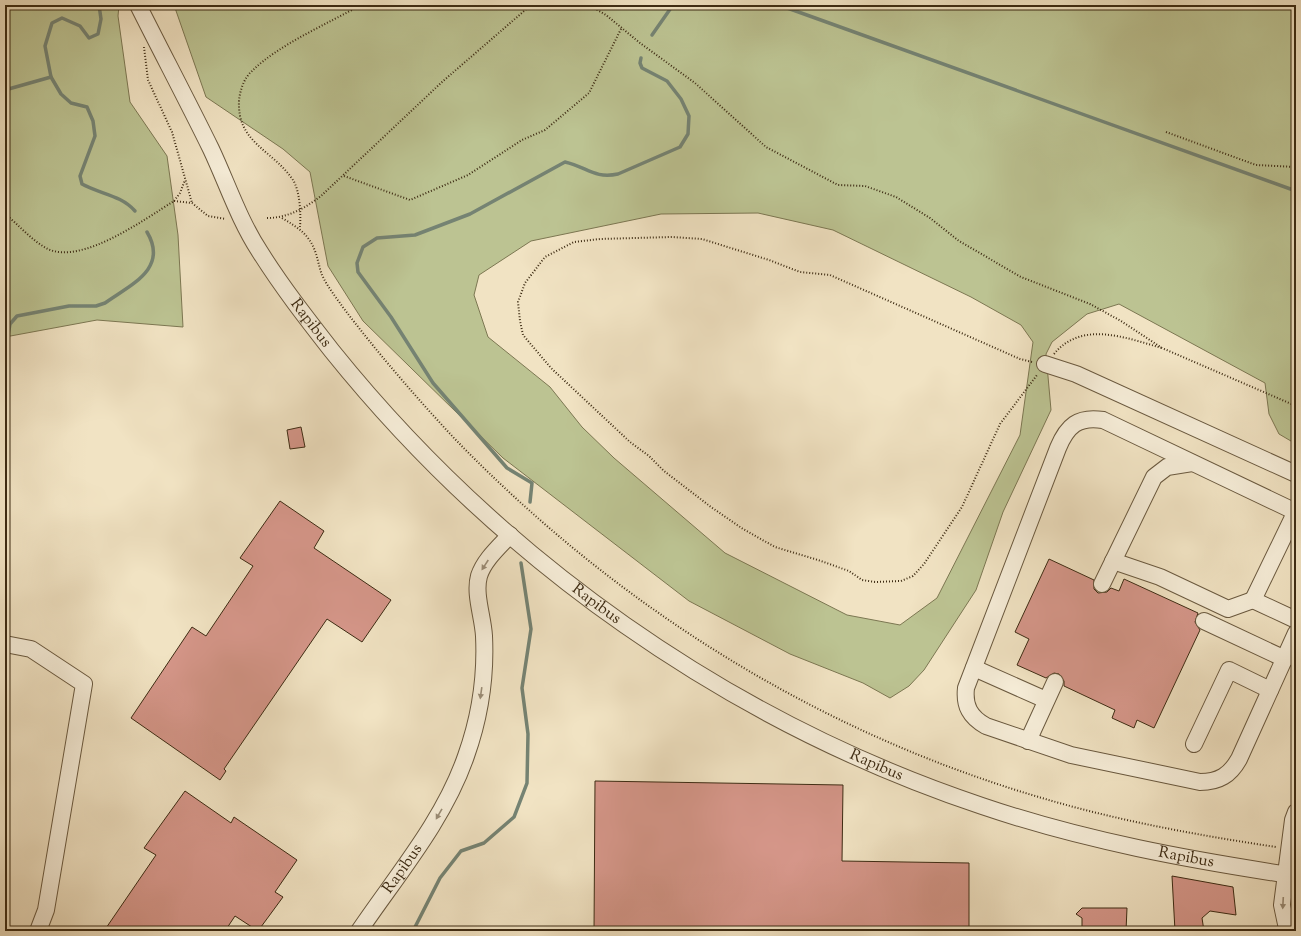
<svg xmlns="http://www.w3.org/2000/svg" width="1301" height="936" font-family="'Sorts Mill Goudy',serif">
<rect width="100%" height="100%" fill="#f1e3c3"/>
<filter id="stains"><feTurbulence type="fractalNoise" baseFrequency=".005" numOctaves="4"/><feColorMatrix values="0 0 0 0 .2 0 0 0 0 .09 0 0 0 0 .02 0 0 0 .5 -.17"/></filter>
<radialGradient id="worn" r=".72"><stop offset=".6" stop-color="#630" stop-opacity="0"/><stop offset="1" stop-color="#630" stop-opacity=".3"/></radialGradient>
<g fill="#bcc392" stroke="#7c7752" fill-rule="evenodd">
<path d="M5 5H119L118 16 130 102 167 156 178 235 183 327 97 320 5 337Z"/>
<path d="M170 5H1296V444L1279 434 1269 414 1265 383 1119 304 1087 314 1052 342 1046 354 1051 410 1003 512 976 590 924 670 909 686 890 698 863 683 790 654 689 601 503 458 363 321 328 266 310 172 283 149 206 97 174 5ZM758 213 833 230 971 297 1021 325 1033 342 1020 435 937 598 900 625 847 615 725 553 614 458 582 427 550 387 488 337 474 295 479 275 531 241 661 214Z"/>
</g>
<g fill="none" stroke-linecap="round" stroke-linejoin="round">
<g stroke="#758373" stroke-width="3.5">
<path d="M99 5 101 19 98 34 89 38 80 26 62 18 52 23 45 46 51 77 61 94 71 103 87 107 93 121 95 136 80 176 82 184C100 194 121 195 135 211"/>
<path d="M779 5 1296 191"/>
<path d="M652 35 673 5"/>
<path d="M5 90 51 77"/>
<path d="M5 353 10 324 17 316 69 306H96L105 303C130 285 169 269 147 232"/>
<path d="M530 502 532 483 507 468 433 383 391 317 358 272 357 263 363 247 377 238 415 235 470 214 565 162C587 167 594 179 618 174L680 147 688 134 689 116 681 99 667 81 642 68 640 63 641 58"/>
<path d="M413 931 440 878 461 851 484 843 514 817 527 783 528 734 522 688 531 629 521 563"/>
</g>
</g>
<g fill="#d59689" stroke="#3d2b13">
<path d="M301 427 305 447 290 449 287 430Z"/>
<path d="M280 501 324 531 314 548 391 600 362 642 327 619 224 769 226 771 220 780 131 718 192 627 206 636 253 566 240 558Z"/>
<path d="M1049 559 1094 580V589L1098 593 1107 592 1111 588 1119 591 1124 579 1198 613 1195 622 1200 630 1154 728 1137 720 1134 728 1112 718 1115 710 1064 686V681L1059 674 1054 673 1046 678 1017 665 1029 639 1015 632Z"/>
<path d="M595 781 843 785 842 861 969 863V931H594Z"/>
<path d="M185 791 231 823 234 817 297 860 275 892 283 897 258 931 235 916 225 931H104L156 855 144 848Z"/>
<path d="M1172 876 1233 887 1236 915 1210 911 1202 918 1204 931H1175Z"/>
<path d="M1082 908H1127L1126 931H1082V918L1076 914Z"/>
</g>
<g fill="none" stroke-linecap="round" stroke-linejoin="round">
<defs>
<g id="minor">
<path id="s1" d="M138 5C162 53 187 100 211 149 227 183 239 220 260 252 282 287 307 319 332 351 500 560 728 721 982 806 1085 841 1190 860 1296 876"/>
<path d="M1045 364 1076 374 1296 474"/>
<path d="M1296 511 1253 600 1296 620"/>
<path d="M1296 512 1103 420C1078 416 1067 426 1058 448L966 688C964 706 970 717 986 726L1071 755 1200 782C1219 782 1230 775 1239 759L1296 633"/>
<path d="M1113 561 1160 577 1228 609 1253 600"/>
<path d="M1102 584 1154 477 1167 467 1192 463"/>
<path d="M1204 621 1285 659"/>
<path d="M5 644 31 649 84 684 46 910 38 931"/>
<path d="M974 668 1046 700"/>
<path d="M1028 741 1055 682"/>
<path d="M1194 744 1229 670 1270 690"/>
<path id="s2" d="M359 931C397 875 444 820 466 756 480 717 486 677 484 636 483 617 474 594 479 576 484 560 499 547 510 535"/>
<path d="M1291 931 1286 924 1282 905 1293 820 1296 812"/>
</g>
</defs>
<use href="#minor" stroke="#6a593f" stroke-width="18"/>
<g stroke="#3d2b13" stroke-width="2" stroke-dasharray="1 2" stroke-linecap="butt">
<path d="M589 5 606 15 640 43 695 83 766 147 838 185 865 186 896 197 930 218 959 241 1021 277 1090 304 1121 321 1162 348 1296 406"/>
<path d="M144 47 148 80 172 132 192 203"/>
<path d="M1166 132 1256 165 1296 167"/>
<path d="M344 176 410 200 468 175 522 140 545 130 589 93 622 27"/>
<path d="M174 201 192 203 208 216 226 219"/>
<path d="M5 214C19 225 32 241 48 249 82 265 145 219 174 201L180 193 185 180"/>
<path d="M267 218C288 218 305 208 321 196L442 82 531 5"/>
<path d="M282 218C297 227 309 234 315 251 318 259 319 267 322 275 327 286 335 296 342 306 376 351 414 395 453 437 616 606 817 732 1042 798 1119 821 1197 835 1276 847"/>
<path d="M300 227C301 214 300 191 293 180 273 150 237 143 239 101 240 90 244 78 252 71 278 45 329 23 361 5"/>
<path d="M1054 354C1082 320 1126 338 1162 348"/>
<path d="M1032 362 1020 359 830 275 800 272 769 260 702 239 672 237 600 239 574 242 545 257 525 283 518 302 520 321 523 335 551 368 630 442 649 456 664 471 711 507 743 529 775 547 818 560 849 571 862 580 875 582 901 581 913 576 924 564 962 507 1000 424 1037 375"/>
</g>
<use href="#minor" stroke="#f6edd8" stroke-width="16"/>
</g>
<defs><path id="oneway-solid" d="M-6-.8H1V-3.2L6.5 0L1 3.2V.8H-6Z"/></defs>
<g fill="#9a8c76">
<use href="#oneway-solid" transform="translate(485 565) rotate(123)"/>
<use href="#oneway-solid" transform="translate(481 693) rotate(98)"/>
<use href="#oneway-solid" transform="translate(439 814) rotate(120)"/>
<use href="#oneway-solid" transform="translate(1283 903) rotate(93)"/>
</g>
<g text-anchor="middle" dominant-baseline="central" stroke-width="3.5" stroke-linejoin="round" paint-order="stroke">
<g font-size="16" fill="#3d2b13" stroke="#f6edd8">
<text stroke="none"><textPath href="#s1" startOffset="363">Rapibus</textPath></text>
<text stroke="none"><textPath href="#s1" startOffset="765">Rapibus</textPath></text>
<text stroke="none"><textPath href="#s1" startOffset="1089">Rapibus</textPath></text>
<text stroke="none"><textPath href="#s1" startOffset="1413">Rapibus</textPath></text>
<text stroke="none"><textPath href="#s2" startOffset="76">Rapibus</textPath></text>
</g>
</g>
<rect width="1301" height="936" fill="none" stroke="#f1e3c3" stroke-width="20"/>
<rect x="6" y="6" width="1289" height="924" fill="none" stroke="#3d2b13" stroke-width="2"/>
<rect x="10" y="10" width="1281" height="916" fill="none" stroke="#3d2b13"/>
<rect width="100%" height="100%" filter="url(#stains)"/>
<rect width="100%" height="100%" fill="url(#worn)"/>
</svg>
